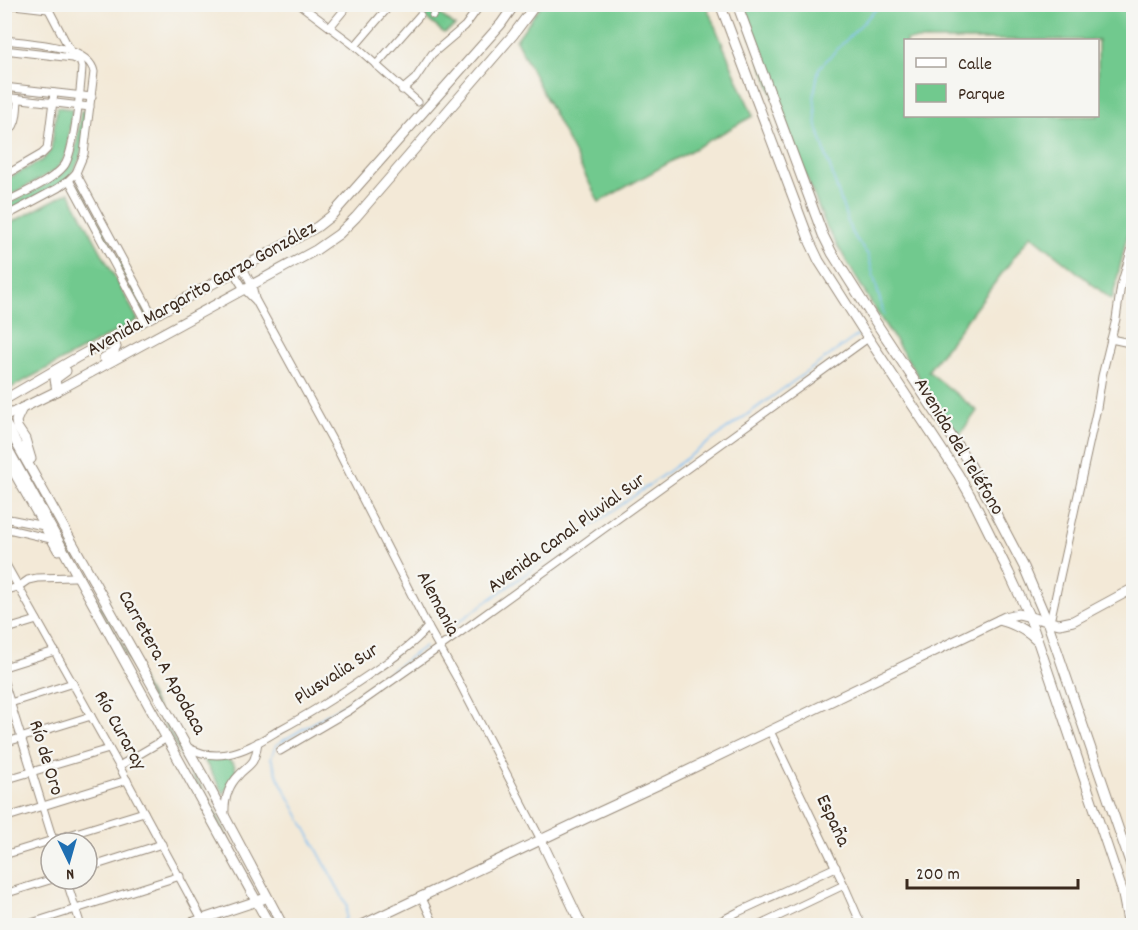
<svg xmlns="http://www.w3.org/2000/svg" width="1138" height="930" font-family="Dekko,sans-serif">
<rect width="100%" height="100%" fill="#f6f6f2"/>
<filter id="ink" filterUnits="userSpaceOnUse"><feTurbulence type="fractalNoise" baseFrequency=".0167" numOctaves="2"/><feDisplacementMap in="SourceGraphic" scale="12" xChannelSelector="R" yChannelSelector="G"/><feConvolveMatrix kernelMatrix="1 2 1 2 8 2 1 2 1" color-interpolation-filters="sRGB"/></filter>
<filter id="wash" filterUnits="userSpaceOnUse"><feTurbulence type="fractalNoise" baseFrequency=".008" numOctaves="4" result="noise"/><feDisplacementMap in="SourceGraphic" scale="24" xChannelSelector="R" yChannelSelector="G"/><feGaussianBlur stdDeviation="1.35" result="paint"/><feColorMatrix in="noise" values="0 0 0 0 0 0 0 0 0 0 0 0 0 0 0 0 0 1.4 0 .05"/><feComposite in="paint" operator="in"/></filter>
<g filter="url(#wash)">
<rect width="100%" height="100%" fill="#f3e9d7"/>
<g fill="#71c98e" stroke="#567a56" stroke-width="1.5" fill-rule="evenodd">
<path d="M542 4 706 5 753 116 599 202 516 40Z"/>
<path d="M1132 4 1133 7V212L1112 300 1031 235 928 371 977 411 958 437 876 311 827 228 772 92 740 5ZM906 40H1098V116H906Z"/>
<path d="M410 5H428L455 26 444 33Z"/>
<path d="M57 107 72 109 67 153C64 161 60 166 53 172L5 198V180L43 160 51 150Z"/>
<path d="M81 111H88L80 158 76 167 67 180 5 214V206C22 196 64 179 71 162 78 149 79 126 81 111Z"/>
<path d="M80 185 150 317 147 318 77 188Z"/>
<path d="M69 192 138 320 5 391V226Z"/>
<path d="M10 443 223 827 228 841Z"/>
<path d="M203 758 227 759 234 764 236 771 227 787 224 794Z"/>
</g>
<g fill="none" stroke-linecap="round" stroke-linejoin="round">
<g stroke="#7ebef3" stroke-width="1.5">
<path d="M881 4 819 68 814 94 817 127 851 232 868 255 884 315"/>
<path d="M450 628 858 335"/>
<path d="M339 926 346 918 347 905 279 779 271 758 276 745 345 704 425 646"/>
</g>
</g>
</g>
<g filter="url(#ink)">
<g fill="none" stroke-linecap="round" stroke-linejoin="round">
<defs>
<g id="minor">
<path d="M5 4 48 9"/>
<path d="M46 4 70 50"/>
<path d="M299 4 355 46 418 102"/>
<path d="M433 15 440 4"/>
<path d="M330 27 349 4"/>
<path d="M4 40C27 43 89 45 94 72L84 154 76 173 69 180 58 188 4 217"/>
<path d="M355 46 391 4"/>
<path d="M4 50 73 58 80 61 82 67C81 85 74 154 64 166 51 182 22 193 4 203"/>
<path d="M376 65 420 15"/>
<path d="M4 87 92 97"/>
<path d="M402 90 415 79 432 54 465 26 481 4"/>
<path d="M4 97 90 107"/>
<path d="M4 136C18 126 17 114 18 99"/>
<path d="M76 173 153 316"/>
<path d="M4 176 42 154 47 149 54 93"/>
<path d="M69 180 145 321"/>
<path d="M243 268 252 285 255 299"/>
<path d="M234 273 244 289 256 301 336 447 428 627 458 680 541 840"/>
<path d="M1111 339 1134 344"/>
<path d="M4 518 44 526"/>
<path d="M4 528 51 539"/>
<path d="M4 561 119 766 202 919"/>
<path d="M4 591 18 587 28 580 37 578 74 577"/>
<path d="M1050 622 1097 408 1102 376 1116 319 1121 285 1134 241"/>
<path d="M4 630 37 620"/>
<path d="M4 667 55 651"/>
<path d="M4 682 54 843"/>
<path d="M4 705 73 683"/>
<path d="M770 731 844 885 862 926"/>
<path d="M4 743 91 716"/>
<path d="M187 747C200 754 212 757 227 754 246 751 264 739 281 729 311 713 339 695 367 676 389 661 411 647 428 627"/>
<path d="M280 751 350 710 440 647 868 338"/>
<path d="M119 766 167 738"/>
<path d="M4 780 109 749"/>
<path d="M225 816C224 800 228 786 239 775 243 770 249 767 253 761 256 756 257 748 258 742"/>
<path d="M4 818 127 780"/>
<path d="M4 855 144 812"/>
<path d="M87 868 162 844"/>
<path d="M66 879 81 926"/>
<path d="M4 894 53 879"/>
<path d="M421 896 435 926"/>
<path d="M22 926 180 876"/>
<path d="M711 926 738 912 836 867"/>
<path d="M758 926 844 885"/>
</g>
<g id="major">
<path d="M720 4 810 242 819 261 863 330 958 474 975 504 1009 573 1029 616 1039 645 1122 890 1129 926"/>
<path d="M737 4 823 235 832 253 875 321 971 466 1024 567 1047 621 1134 874"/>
<path d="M104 358 113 353 116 347 114 344H105"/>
<path d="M57 391 55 379 66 371"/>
<path d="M4 400 76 358 317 227 331 216 501 24 515 4"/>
<path d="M22 408 16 421 17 427 25 439 31 459"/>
<path d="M4 417 57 391 316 250 339 234 356 217 513 35 536 4"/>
<path d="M4 421 207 783 283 926"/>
<path d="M4 442 270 926"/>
<path d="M4 449 10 465 58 550"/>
<path d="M999 620C1014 624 1025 629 1036 640"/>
<path d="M541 840 582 926"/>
<path d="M182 926 263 899"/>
<path d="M360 926 593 815 662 783 1005 617 1018 614 1059 624 1073 621 1134 588"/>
</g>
</defs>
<use href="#minor" stroke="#978a7a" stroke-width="9"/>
<use href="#major" stroke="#978a7a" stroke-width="11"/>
<use href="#minor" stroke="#fff" stroke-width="7"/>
<use href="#major" stroke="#fff" stroke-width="9"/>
</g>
</g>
<g text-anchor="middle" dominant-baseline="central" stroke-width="4.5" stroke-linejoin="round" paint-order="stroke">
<g font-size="20" fill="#3b2a1e" stroke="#f6f6f2">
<text transform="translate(202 290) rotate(-29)">Avenida Margarito Garza González</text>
<text transform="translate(958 447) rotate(59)">Avenida del Teléfono</text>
<text transform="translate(567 534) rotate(-36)">Avenida Canal Pluvial Sur</text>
<text transform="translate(437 604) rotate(62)">Alemania</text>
<text transform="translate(161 663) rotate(61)">Carretera A Apodaca</text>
<text transform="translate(337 675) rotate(-33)">Plusvalia Sur</text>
<text transform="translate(119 731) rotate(61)">Río Curaray</text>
<text transform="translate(45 758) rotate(73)">Río de Oro</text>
<text transform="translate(832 821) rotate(65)">España</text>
</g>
</g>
<rect width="1138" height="930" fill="none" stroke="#f6f6f2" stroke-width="24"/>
<rect x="904" y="39" width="195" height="78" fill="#f6f6f2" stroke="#aba49d" stroke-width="1.5"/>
<rect x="916" y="58" width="30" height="9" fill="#ffffff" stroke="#aba49d" stroke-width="1.5"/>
<text x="958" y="69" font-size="18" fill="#3b2a1e">Calle</text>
<rect x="916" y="84" width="30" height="18" fill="#71c98e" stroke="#aba49d" stroke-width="1.5"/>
<text x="958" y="99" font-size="18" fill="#3b2a1e">Parque</text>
<g transform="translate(69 861) rotate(175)"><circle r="28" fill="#f6f6f2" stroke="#aba49d" stroke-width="1.5"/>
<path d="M0-4.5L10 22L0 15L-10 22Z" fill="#1f6fb2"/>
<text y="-9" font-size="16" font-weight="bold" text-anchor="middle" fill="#3b2a1e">N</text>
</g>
<path d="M907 879v9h171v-9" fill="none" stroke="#3b2a1e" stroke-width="3"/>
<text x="916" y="879" font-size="18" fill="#3b2a1e" stroke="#f6f6f2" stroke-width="4.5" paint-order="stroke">200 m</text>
</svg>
